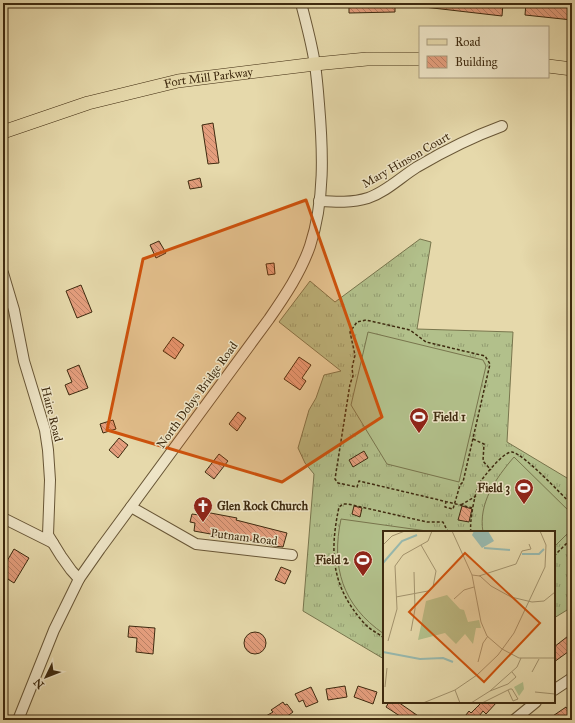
<svg xmlns="http://www.w3.org/2000/svg" width="575" height="723" font-family="'IM FELL Great Primer',serif">
<defs>
<pattern id="grass-tufts" width="24" height="20" patternUnits="userSpaceOnUse"><rect width="24" height="20" fill="#b2c08b"/><path d="M3 7l-1-3M5 7V3M7 7l1-3M15 17l-1-3M17 17v-4M19 17l1-3" fill="none" stroke="#929c70"/></pattern>
<pattern id="building-back-hatch" width="6" height="6" patternUnits="userSpaceOnUse"><rect width="6" height="6" fill="#e49e7d"/><path d="M-1 5l2 2M0 0l6 6M5-1l2 2" fill="none" stroke="#ba8165"/></pattern>
</defs>
<rect width="100%" height="100%" fill="#e6d9ab"/>
<filter id="stains"><feTurbulence type="fractalNoise" baseFrequency=".005" numOctaves="4"/><feColorMatrix values="0 0 0 0 .2 0 0 0 0 .09 0 0 0 0 .02 0 0 0 .5 -.17"/></filter>
<radialGradient id="worn" r=".72"><stop offset=".6" stop-color="#630" stop-opacity="0"/><stop offset="1" stop-color="#630" stop-opacity=".3"/></radialGradient>
<path fill="url(#grass-tufts)" stroke="#78754d" d="M420 239 431 242 417 329 513 332 507 442 572 481V607L554 618V532H384V659L303 611 314 474 305 463 298 448 309 410 316 398 324 375 341 371 279 322 310 281 335 302Z"/>
<g fill="#b2c08b" stroke="#78754d">
<path d="M368 332 483 360 486 366 459 482 387 464 351 405Z"/>
<path d="M514 457 572 514V529L554 547V532H483C478 503 496 478 514 457Z"/>
<path d="M341 519 434 532H384V634C342 605 331 567 341 519Z"/>
</g>
<g fill="url(#building-back-hatch)" stroke="#3e2a0f">
<path d="M349 3H395V12L349 13Z"/>
<path d="M424 3H503L502 16 424 7Z"/>
<path d="M526 3H572V20L525 15Z"/>
<path d="M213 123 219 163 208 164 202 125Z"/>
<path d="M200 178 202 187 190 189 188 181Z"/>
<path d="M159 241 166 253 156 258 150 245Z"/>
<path d="M274 263 275 274 268 275 266 264Z"/>
<path d="M81 285 92 312 77 318 66 291Z"/>
<path d="M173 337 184 345 175 359 163 351Z"/>
<path d="M299 357 311 365 302 378 306 381 300 390 284 379Z"/>
<path d="M79 365 88 388 69 395 65 385 72 382 67 370Z"/>
<path d="M238 412 246 418 237 431 229 424Z"/>
<path d="M113 420 116 429 103 433 100 424Z"/>
<path d="M119 438 128 445 118 458 109 450Z"/>
<path d="M364 451 368 458 353 467 349 460Z"/>
<path d="M219 454 228 461 214 479 205 472Z"/>
<path d="M354 506 362 508 360 517 352 514Z"/>
<path d="M462 506 472 509 469 522 458 520Z"/>
<path d="M200 511 237 518 236 520 287 533 283 547 274 546 233 536V538L194 531 195 523 190 522 192 514 199 515Z"/>
<path d="M14 549 29 558 14 583 3 576V568Z"/>
<path d="M281 567 291 571 285 584 275 580Z"/>
<path d="M129 626 155 628 153 654 136 652 137 638 128 637Z"/>
<circle cx="255" cy="643" r="11"/>
<path d="M572 633V649L554 662V647Z"/>
<path d="M345 686 347 697 328 700 326 689Z"/>
<path d="M358 686 377 692 373 704 354 697Z"/>
<path d="M311 687 318 702 306 707 303 700 299 702 295 694Z"/>
<path d="M283 702 285 705 287 704 293 712 282 720H259L273 712 271 710Z"/>
<path d="M389 702H398L424 720H406L386 707Z"/>
<path d="M482 702H497L486 714 483 711 476 720H462L469 711 471 713Z"/>
<path d="M566 707 572 716 566 720H547Z"/>
</g>
<g fill="none" stroke-linecap="round" stroke-linejoin="round">
<defs>
<g id="minor">
<path d="M319 201C336 202 352 203 368 198 386 192 401 177 417 167 444 151 472 137 502 126"/>
<path d="M3 273 14 310 24 361 45 430 48 450 50 480 48 535 61 556 71 570 79 579"/>
<path d="M131 507 196 544 292 555"/>
<path d="M3 518 53 543"/>
<path d="M554 690 572 678"/>
<path d="M18 720 54 630 79 579 100 549 269 319C285 296 301 272 310 246 325 200 323 151 319 104 318 91 317 78 315 65 312 44 306 23 301 3"/>
<path d="M514 720 536 702"/>
</g>
<g id="major">
<path d="M548 66 572 69"/>
<path id="s1" d="M3 132 88 103 178 81 315 64 367 59H420"/>
</g>
</defs>
<use href="#minor" stroke="#685636" stroke-width="12"/>
<use href="#major" stroke="#3e2a0f" stroke-width="14"/>
<g stroke="#3e2a0f" stroke-width="1.5" stroke-dasharray="3 2" stroke-linecap="butt">
<path d="M473 439 484 444 483 461 491 470"/>
<path d="M446 501 445 507 453 509 460 485 463 482 490 364 485 356 426 342 410 330 366 320 357 322 350 332 355 355 352 368 353 376 350 384 335 479 338 483 357 487 359 481 473 508"/>
<path d="M461 505 476 496"/>
<path d="M471 532C469 523 475 492 479 484 483 477 504 451 512 452 524 454 562 495 572 505"/>
<path d="M554 556 572 538"/>
<path d="M384 638C378 633 370 630 364 623 332 587 329 554 339 507L343 504H348L427 522H443L448 532"/>
</g>
<use href="#minor" stroke="#efe6c8" stroke-width="10"/>
<use href="#major" stroke="#e6d9ab" stroke-width="13"/>
</g>
<path fill="#ce520c" fill-opacity="0.2" stroke="#ce520c" stroke-width="3" stroke-linejoin="round" d="M306 200 382 417 282 482 107 430 143 259Z"/>
<defs>
<symbol id="stadium-pin" viewBox="-11 -11 22 30"><path d="M0 17L-7.5 6A9.5 9.5 0 1 1 7.5 6Z" fill="#8f2418" stroke="#efe6c8"/><path d="M0-5a6.5 5 0 1 0 0 10a6.5 5 0 1 0 0-10ZM-3.5-1.8h7v3.6h-7Z" fill="#fff"/></symbol>
<symbol id="church-pin" viewBox="-11 -11 22 30"><path d="M0 17L-7.5 6A9.5 9.5 0 1 1 7.5 6Z" fill="#8f2418" stroke="#efe6c8"/><path d="M-1.2-6h2.4v3.5h3.3v2.4h-3.3V6h-2.4V-.1h-3.3v-2.4h3.3Z" fill="#fff"/></symbol>
</defs>
<g fill-rule="evenodd">
<use href="#stadium-pin" x="408" y="406" width="22" height="30"/>
<use href="#stadium-pin" x="513" y="477" width="22" height="30"/>
<use href="#church-pin" x="192" y="495" width="22" height="30"/>
<use href="#stadium-pin" x="352" y="549" width="22" height="30"/>
</g>
<g text-anchor="middle" dominant-baseline="central" stroke-width="3" stroke-linejoin="round" paint-order="stroke">
<g font-size="12" fill="#3e2a0f" stroke="#efe6c8">
<text stroke="none"><textPath href="#s1" startOffset="213">Fort Mill Parkway</textPath></text>
<text transform="translate(406 160) rotate(-30)">Mary Hinson Court</text>
<text transform="translate(197 395) rotate(-54)">North Dobys Bridge Road</text>
<text transform="translate(52 414) rotate(76)">Haire Road</text>
<text transform="translate(244 537) rotate(7)">Putnam Road</text>
</g>
<g font-size="12" font-weight="bold" fill="#3e2a0f" stroke="#efe6c8" text-anchor="start">
<text x="433" y="417">Field 1</text>
<text x="510" y="488" text-anchor="end">Field 3</text>
<text x="217" y="506">Glen Rock Church</text>
<text x="349" y="560" text-anchor="end">Field 2</text>
</g>
</g>
<g transform="translate(383 531)">
<rect width="172" height="172" fill="#e6d9ab"/>
<path d="M64 64 77 78 81 79 85 91 96 89 98 97H93L90 113 82 103 73 113 62 102 35 109 43 70Z" fill="#b2c08b"/>
<path d="M53 70 63 71 70 77 56 86 48 73ZM71 87 81 89 87 98 73 107 62 93ZM46 88 55 91 60 101H47ZM140 151 141 158 136 165 131 156Z" fill="#b2c08b"/>
<path d="M91 0H105L111 10 99 17 89 4Z" fill="#97b9af"/>
<path fill="none" stroke="#97b9af" stroke-width="2" d="M101 17 127 19M139 23H156L161 18M0 32 19 10 34 4M0 121 37 128 60 127 70 131"/>
<path fill="none" stroke="#a3936d" stroke-width="1" d="M69 0 89 44 98 91 104 105 119 118 136 127H172M0 14 9 5 22 0M89 44 97 45 108 55 128 66 149 71 161 70 172 61M96 45 133 33 139 20 148 18 146 13M13 66 45 60 50 56 53 40 38 14M71 68 81 59 91 56M28 100 32 78 31 41M5 110 14 78 12 35 20 24 45 10 49 0M95 131 100 112 105 105M149 141 156 128M2 156 4 137M72 159 77 172M107 160 125 153 133 146 129 141M152 161 172 163M40 172 72 159 94 144 115 124 131 102 162 36 163 14 157 0M88 172 107 160 134 136 138 127M99 172 127 158H129L135 168 130 170 125 159"/>
<path fill="#ce520c" fill-opacity="0.15" stroke="#ce520c" stroke-width="2" d="M82 22 157 92 101 151 26 81Z"/>
<rect width="172" height="172" fill="none" stroke="#3e2a0f" stroke-width="2"/>
</g>
<rect width="575" height="723" fill="none" stroke="#e6d9ab" stroke-width="16"/>
<rect x="4" y="4" width="567" height="715" fill="none" stroke="#3e2a0f" stroke-width="2"/>
<rect x="8" y="8" width="559" height="707" fill="none" stroke="#3e2a0f"/>
<rect x="419" y="26" width="130" height="52" fill="#efe6c8" stroke="#a89b7e"/>
<rect x="427" y="39" width="20" height="6" fill="#e6d9ab" stroke="#a89b7e"/>
<text x="455" y="46" font-size="12" fill="#3e2a0f">Road</text>
<rect x="427" y="56" width="20" height="12" fill="url(#building-back-hatch)" stroke="#a89b7e"/>
<text x="455" y="66" font-size="12" fill="#3e2a0f">Building</text>
<g transform="translate(46 677) rotate(227)" stroke="#efe6c8" stroke-width="3" paint-order="stroke">
<path d="M0-3L7 15L0 10L-7 15Z" fill="#3e2a0f"/>
<text y="-6" font-size="11" font-weight="bold" text-anchor="middle" fill="#3e2a0f">N</text>
</g>
<rect width="100%" height="100%" filter="url(#stains)"/>
<rect width="100%" height="100%" fill="url(#worn)"/>
</svg>
